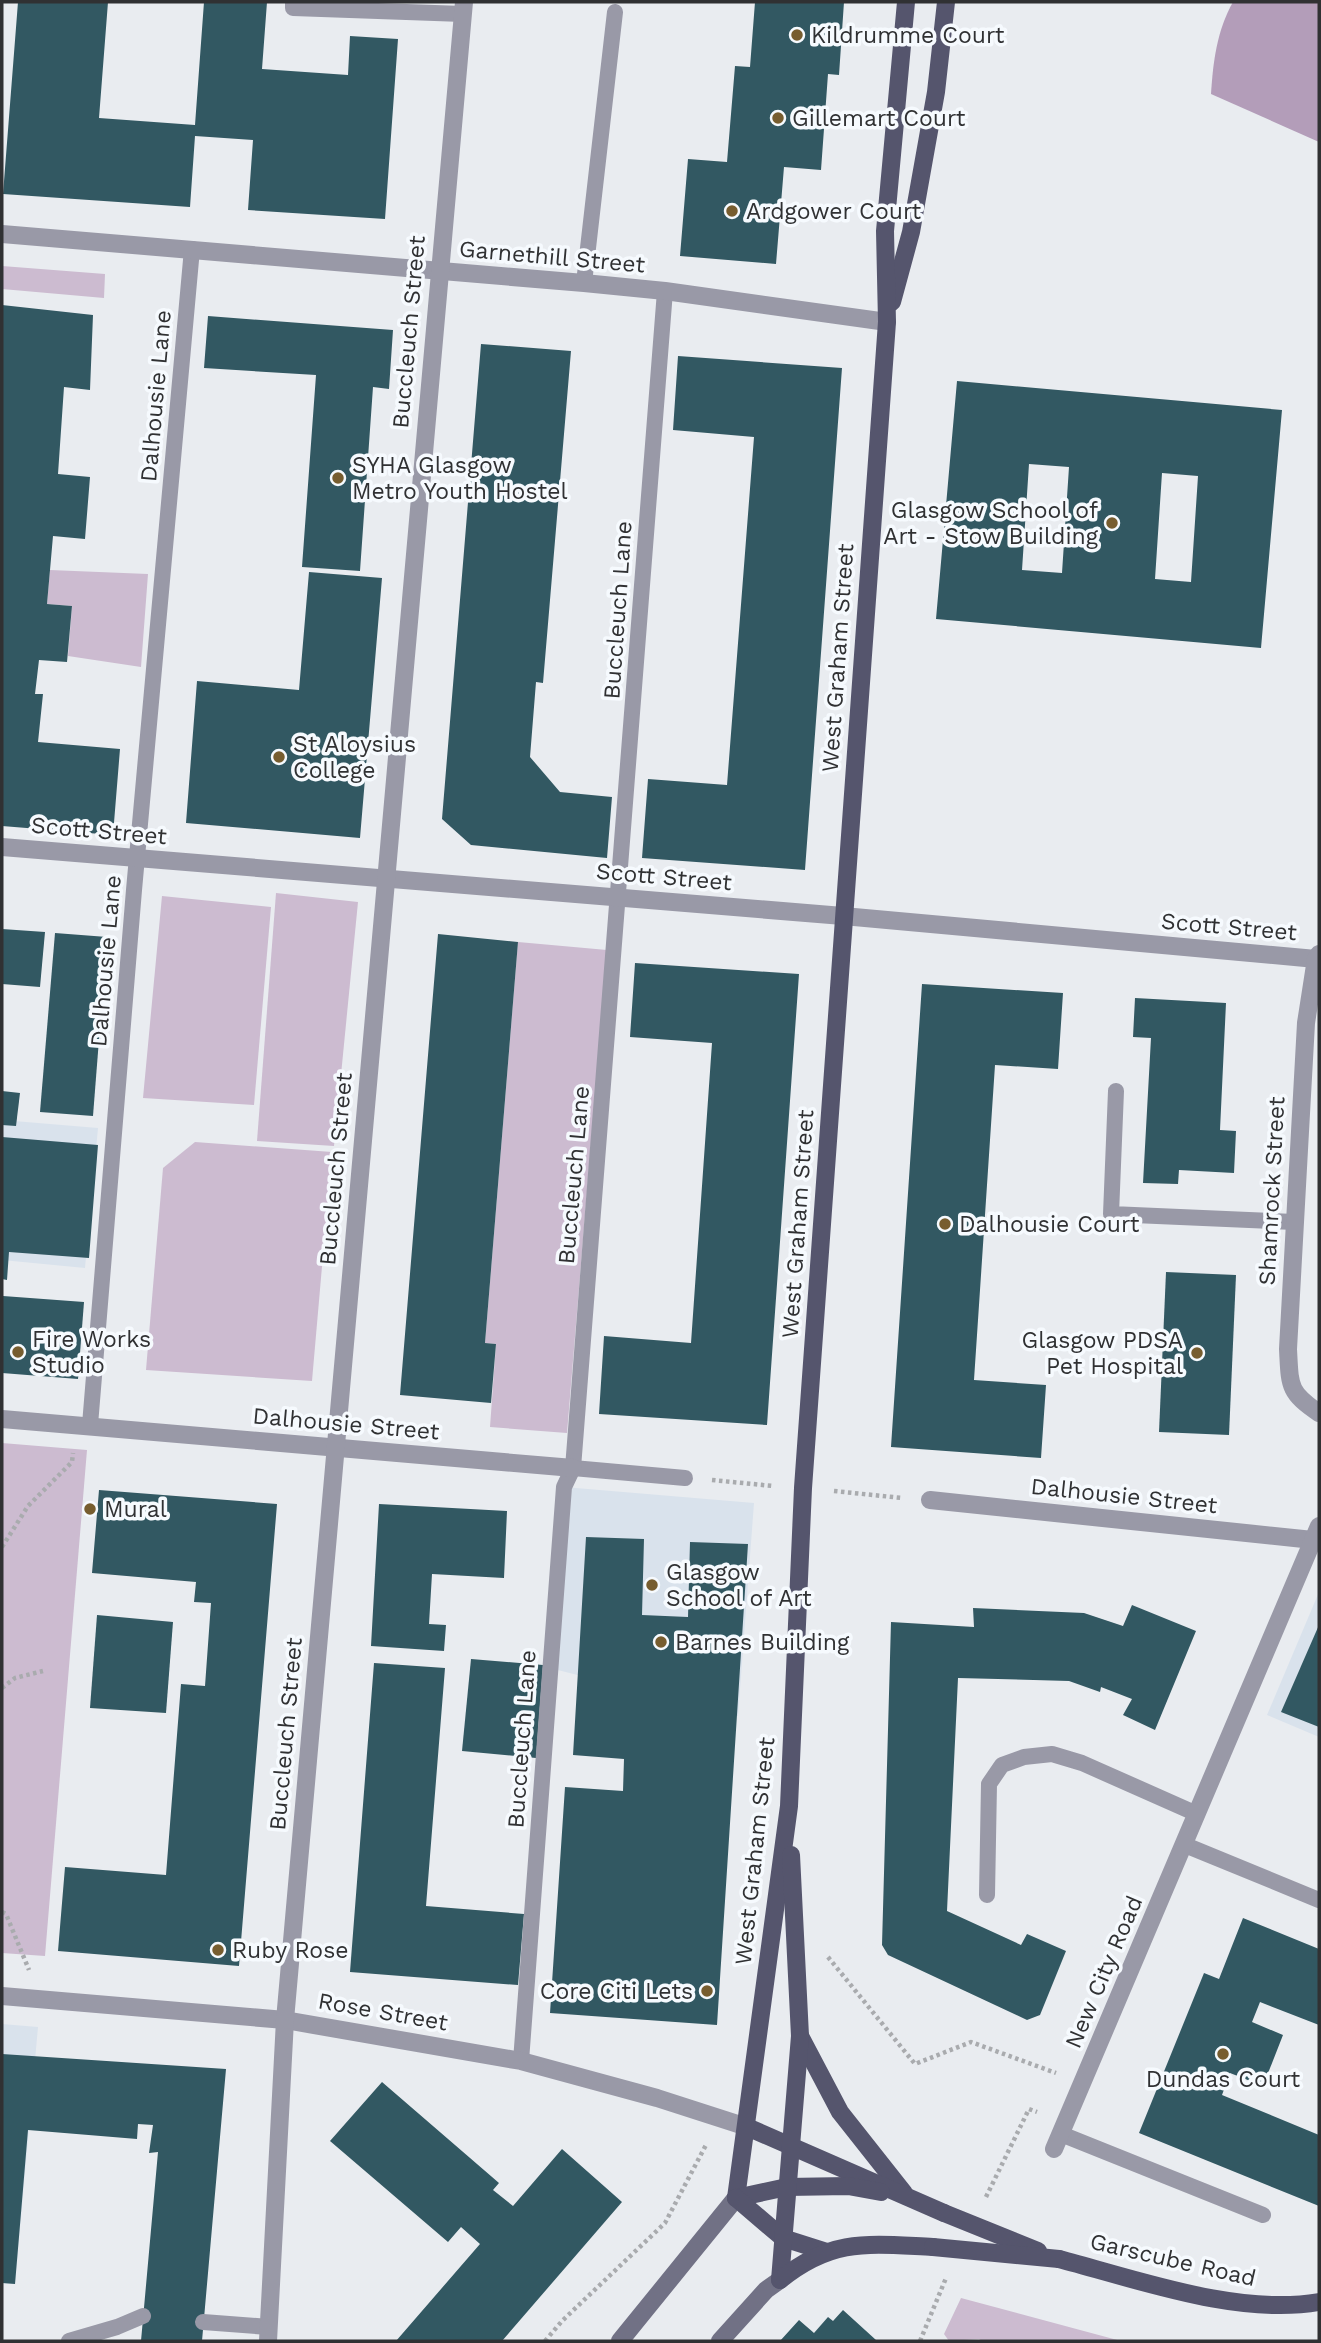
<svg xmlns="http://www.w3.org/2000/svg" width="1321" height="2343" font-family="'Work Sans',sans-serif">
<rect width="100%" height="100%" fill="#e9ecf0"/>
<g fill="#d9e2ec">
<path d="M2 1120 98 1128 85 1268 2 1260Z"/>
<path d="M564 1487 754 1503 738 1716 550 1668Z"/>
<path d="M1319 1592V1737L1267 1715Z"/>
<path d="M2 2024 38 2027 15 2284 2 2283Z"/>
</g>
<g fill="#ccbbd0">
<path d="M2 266 105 274 104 298 2 289Z"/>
<path d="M50 570 148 574 141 667 68 656 72 606 47 604Z"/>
<path d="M276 893 358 902 334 1146 257 1141Z"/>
<path d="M162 896 271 907 254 1105 143 1098Z"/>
<path d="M518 942 607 950 567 1433 490 1427 496 1344 485 1343Z"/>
<path d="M195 1142 332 1152 312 1381 146 1370 163 1168Z"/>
<path d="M2 1443 87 1450 45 1956 2 1953Z"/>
<path d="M961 2298 1121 2341H982L979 2339 949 2341 944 2334Z"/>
</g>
<path fill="#b39db9" d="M1233 2H1319V142L1211 94C1213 62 1217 30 1233 2Z"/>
<g fill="#325862" fill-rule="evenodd">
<path d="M18 2H108L99 118 195 125 204 2H267L262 69 348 75 350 36 398 39 385 219 248 210 253 140 195 136 190 207 3 194Z"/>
<path d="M755 2H844L839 75 828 74 821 170 784 167 776 264 680 256 688 159 727 162 735 66 750 67Z"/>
<path d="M2 305 93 315 90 390 64 387 58 474 90 477 85 539 53 536 47 604 72 606 67 662 39 660 35 694H43L38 742 120 749 113 835 2 826Z"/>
<path d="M208 316 393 330 389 389 373 387 360 571 302 567 316 375 204 368Z"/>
<path d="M481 344 571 351 543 683 536 682 530 757 560 792 612 797 607 858 471 845 442 819Z"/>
<path d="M678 356 842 368 805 870 642 858 648 779 727 785 754 437 673 430Z"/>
<path d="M957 381 1282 410 1261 648 936 619ZM1029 464 1069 467 1062 573 1022 570ZM1162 473 1198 476 1191 582 1155 579Z"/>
<path d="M309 572 382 578 360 838 186 823 197 681 299 690Z"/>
<path d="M2 929 45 932 40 987 2 984Z"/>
<path d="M55 933 107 937 93 1116 40 1112Z"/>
<path d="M438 934 518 942 485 1343 496 1344 491 1403 400 1395Z"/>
<path d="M635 963 799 974 767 1425 599 1414 604 1336 691 1343 712 1043 630 1037Z"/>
<path d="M922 984 1063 993 1058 1069 995 1065 974 1380 1046 1385 1041 1458 891 1447Z"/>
<path d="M1135 998 1226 1003 1220 1130 1236 1131 1234 1173 1179 1170 1178 1184 1143 1183 1151 1038 1133 1037Z"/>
<path d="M2 1091 20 1093 16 1126 2 1125Z"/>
<path d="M2 1137 98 1145 89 1258 9 1252 7 1280 2 1279Z"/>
<path d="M1166 1272 1236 1275 1229 1435 1159 1432Z"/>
<path d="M3 1296 84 1302 78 1379 2 1373Z"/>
<path d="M99 1490 277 1504 239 1966 58 1951 65 1867 166 1875 181 1684 205 1686 211 1603 194 1602 196 1582 92 1573Z"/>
<path d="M379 1504 507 1511 504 1578 432 1574 429 1624 446 1625 444 1651 371 1646Z"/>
<path d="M586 1537 644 1539 642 1615 688 1617 690 1542 748 1544 717 2025 550 2013 565 1787 623 1791 624 1759 573 1755Z"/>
<path d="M1132 1605 1196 1631 1155 1730 1123 1715 1132 1699 1101 1687 1100 1692 1069 1681 958 1678 947 1911 1021 1945 1027 1934 1066 1951 1040 2015 1027 2020 888 1955 882 1945 891 1622 974 1627 973 1608 1084 1613 1123 1626Z"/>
<path d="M97 1615 173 1622 166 1713 90 1708Z"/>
<path d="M1319 1625V1727L1281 1712Z"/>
<path d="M471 1659 543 1665 536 1758 462 1751Z"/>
<path d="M374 1663 445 1668 426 1906 524 1914 518 1985 350 1972Z"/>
<path d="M1243 1918 1319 1949V2025L1260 2002 1252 2022 1283 2035 1263 2086 1230 2073 1222 2095 1319 2135V2206L1139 2133 1204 1973 1219 1979Z"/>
<path d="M2 2054 226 2069 202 2341H141L158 2152 149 2153 153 2125 138 2124 137 2139 28 2130 15 2284 2 2283Z"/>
<path d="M382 2082 499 2183 493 2190 513 2206 562 2149 622 2202 502 2341H396L480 2244 461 2227 448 2242 330 2141Z"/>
<path d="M843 2310 876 2340 874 2341H780L799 2320 814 2333 828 2317 833 2321Z"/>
</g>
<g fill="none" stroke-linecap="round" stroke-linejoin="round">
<g stroke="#a9abae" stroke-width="4.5" stroke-dasharray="3.5 3.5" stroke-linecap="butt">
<path d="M712 1480 773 1486"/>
<path d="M834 1491 902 1498"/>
<path d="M2 1547 28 1506 72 1462 73 1453"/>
<path d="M2 1688 15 1678 43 1671"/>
<path d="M2 1912 6 1914 29 1970"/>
<path d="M828 1957 915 2064 971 2042 1056 2073"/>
<path d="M986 2197 1029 2109 1037 2112"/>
<path d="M545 2341 562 2321 665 2223 707 2143"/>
<path d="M920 2341 946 2278"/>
</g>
<g stroke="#9999a7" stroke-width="16">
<path d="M293 2V8L463 14"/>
<path d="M584 283 615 12"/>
<path d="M1116 1091 1111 1214 1295 1222"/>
<path d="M90 1425 134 890 192 249"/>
<path d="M573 1468 685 1478"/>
<path d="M1185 1845 1319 1900"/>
<path d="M987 1895 989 1784 1002 1765 1024 1757 1052 1754 1082 1763 1197 1814"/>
<path d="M521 2061 564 1487 573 1468 665 291"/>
<path d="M1061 2134 1263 2215"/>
<path d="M203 2322 269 2327"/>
<path d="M69 2341 117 2327 143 2316"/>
</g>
<g stroke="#9999a7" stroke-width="18">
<path d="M2 234 584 283 665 291 887 322"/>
<path d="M2 847 843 916 1316 959"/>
<path d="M1319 954 1316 959 1306 1023 1288 1349C1290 1386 1288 1392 1319 1413"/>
<path d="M2 1419 573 1468"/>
<path d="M930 1500 1313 1540"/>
<path d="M2 1996 285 2020 521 2061 657 2098 747 2127"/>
<path d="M1054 2149 1319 1526"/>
<path d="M268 2341 285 2020 464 2"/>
</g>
<g stroke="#717185" stroke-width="18">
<path d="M620 2341 736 2198"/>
<path d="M720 2341 766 2290 780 2280"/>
</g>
<g stroke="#55556d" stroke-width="18">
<path d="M892 302 911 232 936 92 946 2"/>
<path d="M800 2036 840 2112 904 2193"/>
<path d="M747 2127 944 2213"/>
<path d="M736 2198 789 1806 803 1488 887 322 885 231 906 2"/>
<path d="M736 2198 787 2187 848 2186 881 2192"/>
<path d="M736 2198 783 2238 827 2252"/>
<path d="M1059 2259C1139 2280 1238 2316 1319 2302"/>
<path d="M780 2280 800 2036 791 1855"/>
<path d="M780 2280C833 2237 870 2244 933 2247"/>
</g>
<g stroke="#55556d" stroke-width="18">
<path d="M944 2213 1038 2251"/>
<path d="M933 2247 1059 2259"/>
</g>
</g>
<g fill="#775d2f" stroke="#f6fafe" stroke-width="2.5">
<circle cx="797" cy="35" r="7"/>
<circle cx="778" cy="118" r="7"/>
<circle cx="732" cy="211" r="7"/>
<circle cx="338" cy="478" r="7"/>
<circle cx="1112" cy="523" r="7"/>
<circle cx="279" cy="757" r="7"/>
<circle cx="945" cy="1224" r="7"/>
<circle cx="18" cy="1352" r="7"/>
<circle cx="1197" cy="1353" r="7"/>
<circle cx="90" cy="1509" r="7"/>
<circle cx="652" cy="1585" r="7"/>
<circle cx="661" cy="1642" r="7"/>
<circle cx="218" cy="1950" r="7"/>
<circle cx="707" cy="1991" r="7"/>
<circle cx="1223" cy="2054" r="7"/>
</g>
<g text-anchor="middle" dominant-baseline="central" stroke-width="7" stroke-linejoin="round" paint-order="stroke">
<g font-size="23" fill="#303133" stroke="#f6fafe" text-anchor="start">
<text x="811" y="35">Kildrumme Court</text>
<text x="792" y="118">Gillemart Court</text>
<text x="746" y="211">Ardgower Court</text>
<text x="352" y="465">SYHA Glasgow<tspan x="352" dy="26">Metro Youth Hostel</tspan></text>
<text x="1098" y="510" text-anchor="end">Glasgow School of<tspan x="1098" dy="26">Art - Stow Building</tspan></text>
<text x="293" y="744">St Aloysius<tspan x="293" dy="26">College</tspan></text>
<text x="959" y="1224">Dalhousie Court</text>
<text x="32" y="1339">Fire Works<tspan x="32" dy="26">Studio</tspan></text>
<text x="1183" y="1340" text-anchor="end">Glasgow PDSA<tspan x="1183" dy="26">Pet Hospital</tspan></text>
<text x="104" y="1509">Mural</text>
<text x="666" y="1572">Glasgow<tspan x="666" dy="26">School of Art</tspan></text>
<text x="675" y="1642">Barnes Building</text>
<text x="232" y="1950">Ruby Rose</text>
<text x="693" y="1991" text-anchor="end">Core Citi Lets</text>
<text x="1223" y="2079" text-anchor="middle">Dundas Court</text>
</g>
<g font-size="23" fill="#303133" stroke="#f6fafe">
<text transform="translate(552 257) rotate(5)">Garnethill Street</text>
<text transform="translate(409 332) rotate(-85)">Buccleuch Street</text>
<text transform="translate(156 396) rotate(-85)">Dalhousie Lane</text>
<text transform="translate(618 610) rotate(-86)">Buccleuch Lane</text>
<text transform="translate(838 658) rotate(-86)">West Graham Street</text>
<text transform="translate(99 831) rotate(5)">Scott Street</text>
<text transform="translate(664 877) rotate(5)">Scott Street</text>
<text transform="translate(1229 927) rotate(5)">Scott Street</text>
<text transform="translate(106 961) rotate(-85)">Dalhousie Lane</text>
<text transform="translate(336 1169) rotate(-85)">Buccleuch Street</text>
<text transform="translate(574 1175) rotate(-85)">Buccleuch Lane</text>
<text transform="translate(1272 1191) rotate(-87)">Shamrock Street</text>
<text transform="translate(798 1224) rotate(-86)">West Graham Street</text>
<text transform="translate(346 1424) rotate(5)">Dalhousie Street</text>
<text transform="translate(1124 1496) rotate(6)">Dalhousie Street</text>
<text transform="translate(286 1734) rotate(-85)">Buccleuch Street</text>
<text transform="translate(522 1739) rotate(-86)">Buccleuch Lane</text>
<text transform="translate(755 1851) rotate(-84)">West Graham Street</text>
<text transform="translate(1104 1972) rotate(-67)">New City Road</text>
<text transform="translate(383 2012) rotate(10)">Rose Street</text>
<text transform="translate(1173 2260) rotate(13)">Garscube Road</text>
</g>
</g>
<rect width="1321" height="2343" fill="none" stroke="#303133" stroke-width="7"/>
</svg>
